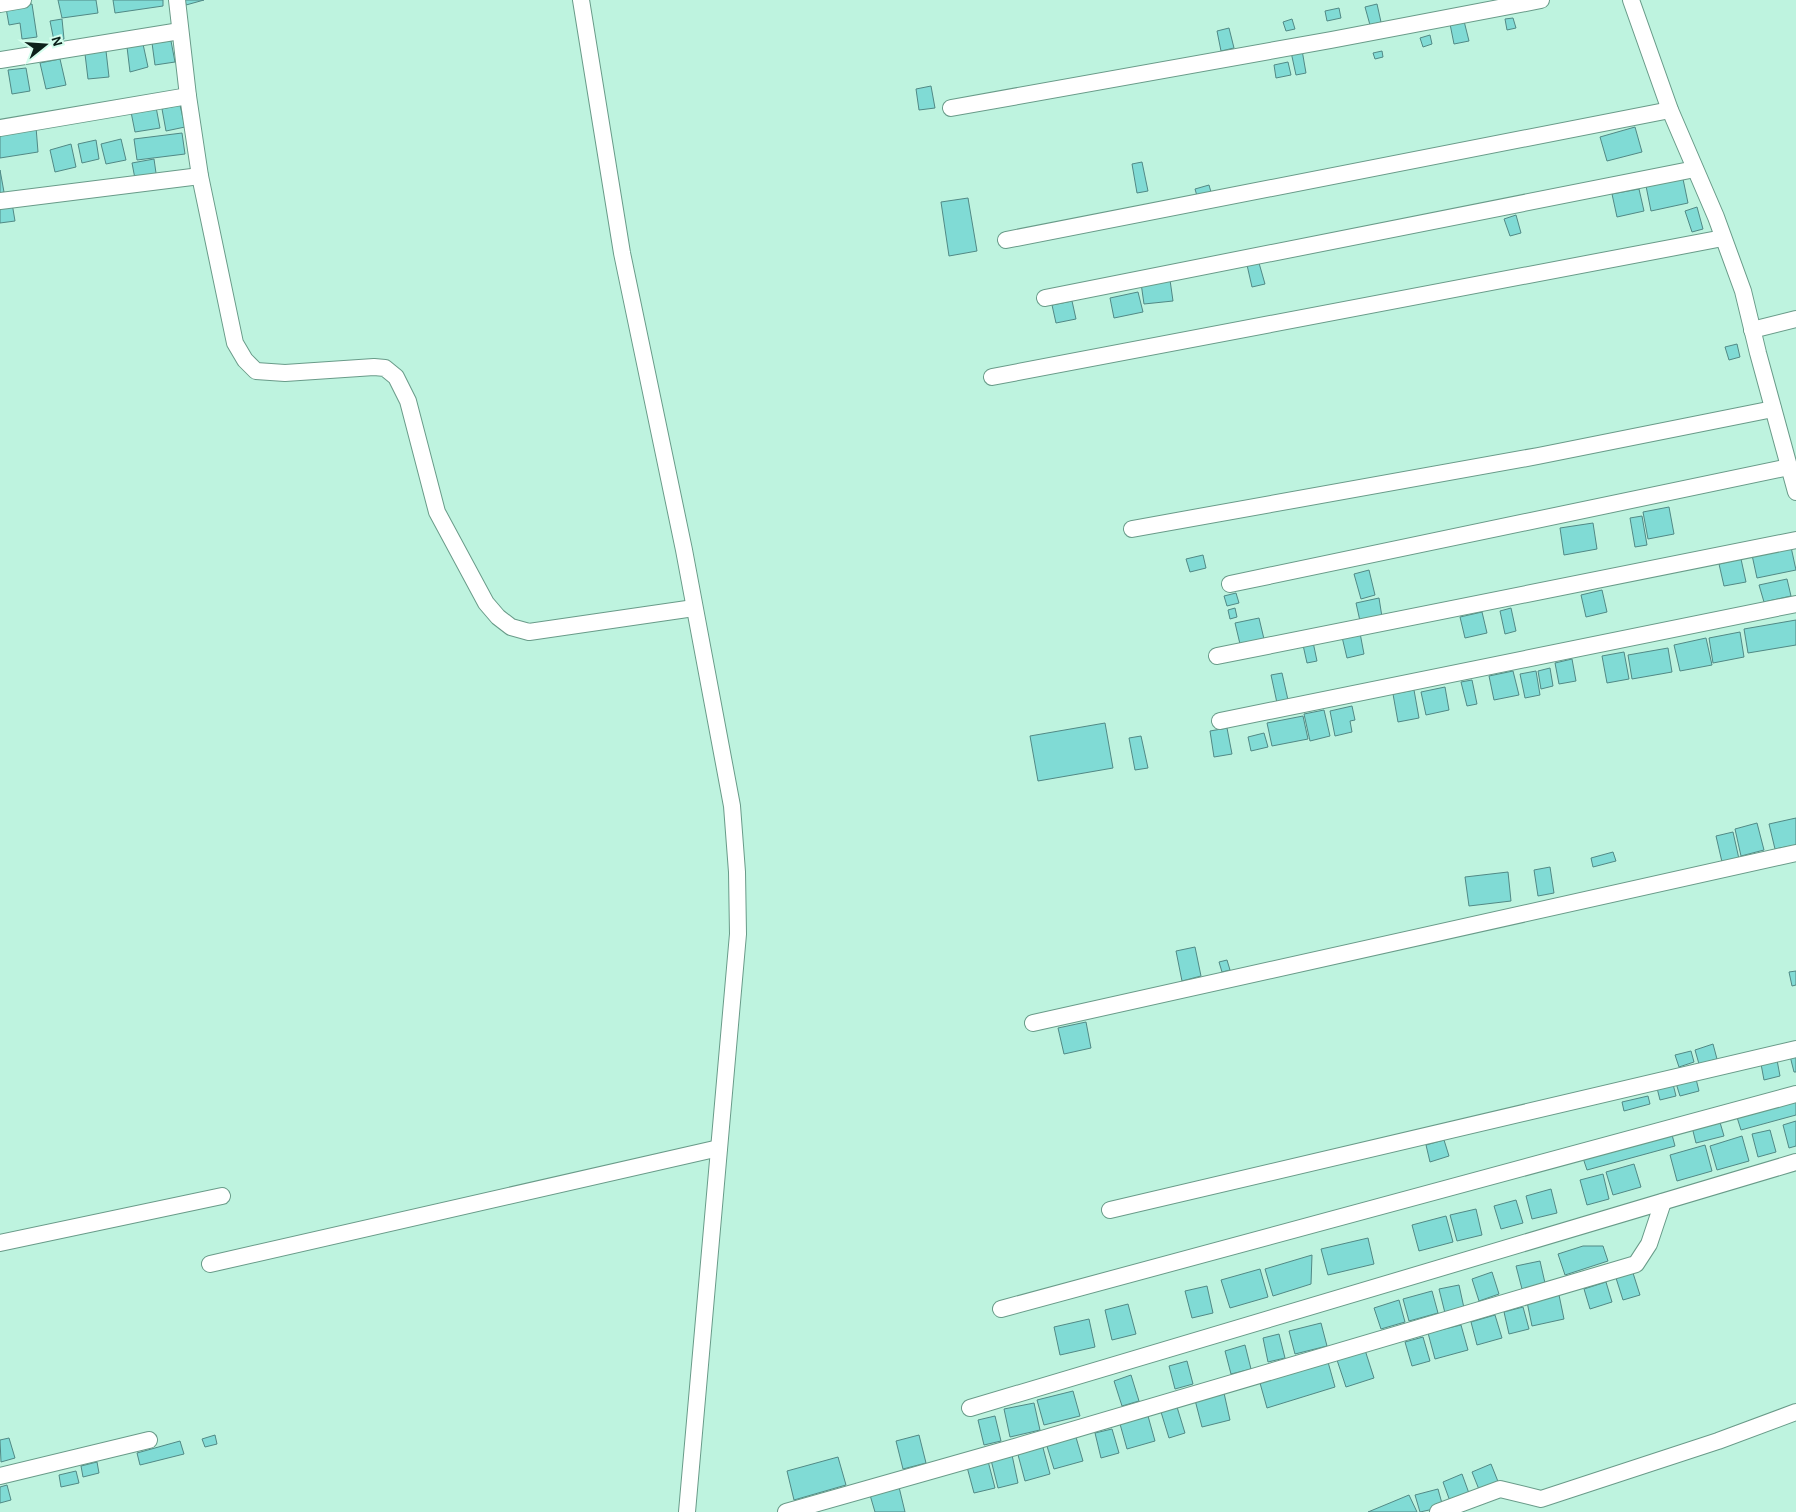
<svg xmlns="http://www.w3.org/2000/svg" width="1796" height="1512" font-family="'Alegreya Sans',sans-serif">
<rect width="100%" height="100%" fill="#bef3df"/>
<g fill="#80dbd5" stroke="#518985">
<path d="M58 0H96L98 13 62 18Z"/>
<path d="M113 0H163V6L115 13Z"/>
<path d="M185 0H204L186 5Z"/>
<path d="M32 4 37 37 22 39 20 23 9 25 6 8Z"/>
<path d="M1377 4 1381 22 1370 25 1365 7Z"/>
<path d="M1339 8 1341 18 1327 21 1325 11Z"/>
<path d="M1513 18 1516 28 1507 30 1505 19Z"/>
<path d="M62 19 64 39 54 41 50 21Z"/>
<path d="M1292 19 1295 29 1286 31 1283 22Z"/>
<path d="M1464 21 1469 41 1454 44 1450 24Z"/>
<path d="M1229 28 1234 48 1221 51 1217 31Z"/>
<path d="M1430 35 1432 44 1423 47 1420 38Z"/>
<path d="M171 41 175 62 155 65 152 43Z"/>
<path d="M143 44 148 67 130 72 127 47Z"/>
<path d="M1302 50 1306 73 1296 75 1291 52Z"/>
<path d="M106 51 109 77 88 79 85 54Z"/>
<path d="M1382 51 1383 57 1375 59 1373 53Z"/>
<path d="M60 59 66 85 46 89 40 63Z"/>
<path d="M1288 62 1291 75 1276 78 1274 65Z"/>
<path d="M26 68 30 91 12 94 8 70Z"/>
<path d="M931 86 935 108 919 110 916 89Z"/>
<path d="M180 105 185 127 166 131 162 109Z"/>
<path d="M156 107 160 128 135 132 131 112Z"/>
<path d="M36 127 38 152 0 158V135Z"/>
<path d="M1635 127 1642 152 1607 161 1600 137Z"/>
<path d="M182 133 185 154 137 160 134 139Z"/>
<path d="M121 139 126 160 106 164 101 144Z"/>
<path d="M96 140 99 159 82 163 78 144Z"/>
<path d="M71 144 76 167 55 172 50 150Z"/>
<path d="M154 159 157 180 136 184 132 163Z"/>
<path d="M1142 162 1148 191 1137 193 1132 164Z"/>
<path d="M0 170 4 192 0 193Z"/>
<path d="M1683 179 1688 203 1651 211 1646 186Z"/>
<path d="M1209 185 1211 192 1197 196 1195 189Z"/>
<path d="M1639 189 1644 211 1617 217 1612 194Z"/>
<path d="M968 198 977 251 949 256 941 202Z"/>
<path d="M12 203 15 221 0 223V205Z"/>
<path d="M1697 207 1703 229 1692 232 1685 211Z"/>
<path d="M1516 215 1521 233 1510 236 1504 219Z"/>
<path d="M1259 263 1265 284 1252 287 1247 265Z"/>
<path d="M1170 280 1173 301 1144 304 1141 283Z"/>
<path d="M1138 292 1143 312 1114 318 1110 298Z"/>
<path d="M1072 301 1076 319 1056 323 1052 305Z"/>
<path d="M1737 344 1740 357 1729 360 1725 347Z"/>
<path d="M1669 507 1674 534 1648 539 1643 512Z"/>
<path d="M1642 516 1647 545 1635 547 1630 518Z"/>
<path d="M1593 523 1597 549 1564 555 1560 528Z"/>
<path d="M1791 547 1796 570 1757 578 1752 555Z"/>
<path d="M1203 555 1206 568 1190 572 1186 559Z"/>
<path d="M1741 559 1746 582 1724 586 1719 564Z"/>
<path d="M1369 570 1375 595 1361 599 1354 574Z"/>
<path d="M1787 579 1791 596 1764 602 1759 585Z"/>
<path d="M1602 590 1607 612 1586 617 1581 595Z"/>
<path d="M1236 593 1239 603 1227 606 1224 596Z"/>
<path d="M1379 598 1382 617 1360 621 1356 603Z"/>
<path d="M1235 608 1237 617 1230 619 1228 610Z"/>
<path d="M1511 608 1516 631 1505 634 1500 611Z"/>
<path d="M1482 612 1487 633 1465 638 1460 617Z"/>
<path d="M1259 618 1264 639 1240 644 1235 623Z"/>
<path d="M1796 620V645L1748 653 1744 629Z"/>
<path d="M1740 632 1744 657 1713 663 1709 638Z"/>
<path d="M1360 633 1364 654 1347 658 1342 637Z"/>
<path d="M1706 638 1712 665 1680 671 1674 645Z"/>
<path d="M1313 642 1317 661 1307 663 1303 645Z"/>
<path d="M1668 648 1672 672 1632 679 1628 655Z"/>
<path d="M1624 652 1629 679 1607 683 1602 656Z"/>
<path d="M1572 659 1576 681 1559 684 1555 663Z"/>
<path d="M1550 668 1553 686 1541 689 1538 671Z"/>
<path d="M1513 671 1519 695 1494 700 1489 676Z"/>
<path d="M1536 671 1540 695 1525 698 1520 674Z"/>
<path d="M1282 673 1288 700 1277 703 1271 675Z"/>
<path d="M1472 680 1477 704 1467 706 1461 682Z"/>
<path d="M1445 687 1449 710 1426 715 1421 692Z"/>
<path d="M1414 690 1419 718 1398 722 1393 694Z"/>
<path d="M1352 706 1355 720 1350 721 1352 732 1335 736 1330 711Z"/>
<path d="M1324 710 1330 736 1310 741 1304 714Z"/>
<path d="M1303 716 1308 739 1272 746 1267 723Z"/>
<path d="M1105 723 1113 768 1038 781 1030 736Z"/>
<path d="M1227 728 1232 754 1214 757 1210 731Z"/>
<path d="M1264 733 1268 747 1251 751 1248 737Z"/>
<path d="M1141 736 1148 768 1135 770 1129 738Z"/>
<path d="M1796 818V845L1775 849 1769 824Z"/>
<path d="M1757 823 1764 850 1741 856 1735 829Z"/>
<path d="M1733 832 1739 859 1722 862 1716 836Z"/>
<path d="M1613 852 1616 861 1593 867 1591 858Z"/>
<path d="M1550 867 1554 893 1538 896 1534 870Z"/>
<path d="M1508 872 1511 901 1469 906 1465 877Z"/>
<path d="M1195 947 1201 976 1182 981 1176 951Z"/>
<path d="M1227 960 1230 970 1222 972 1219 962Z"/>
<path d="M1796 971V985L1792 986 1789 972Z"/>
<path d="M1086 1022 1091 1048 1064 1054 1058 1028Z"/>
<path d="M1713 1044 1717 1059 1699 1064 1695 1050Z"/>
<path d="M1691 1051 1694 1062 1679 1067 1675 1055Z"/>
<path d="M1796 1054V1072H1794L1790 1056Z"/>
<path d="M1777 1060 1780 1076 1764 1080 1761 1064Z"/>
<path d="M1695 1075 1699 1091 1680 1096 1675 1080Z"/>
<path d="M1672 1080 1676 1096 1660 1100 1656 1084Z"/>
<path d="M1648 1096 1650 1104 1624 1111 1622 1102Z"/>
<path d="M1796 1097V1115L1741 1130 1736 1114Z"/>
<path d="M1719 1119 1724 1136 1696 1143 1692 1127Z"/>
<path d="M1796 1121V1146L1789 1148 1783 1125Z"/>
<path d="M1770 1130 1776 1152 1758 1157 1752 1134Z"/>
<path d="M1671 1131 1675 1146 1587 1170 1582 1155Z"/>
<path d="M1742 1136 1749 1161 1717 1170 1710 1146Z"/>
<path d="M1444 1140 1449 1156 1430 1162 1426 1145Z"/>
<path d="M1705 1145 1712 1171 1677 1181 1670 1155Z"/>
<path d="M1634 1164 1641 1187 1613 1195 1606 1172Z"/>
<path d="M1603 1174 1609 1199 1587 1205 1580 1180Z"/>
<path d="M1551 1189 1557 1213 1532 1219 1526 1196Z"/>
<path d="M1516 1200 1523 1223 1501 1229 1494 1206Z"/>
<path d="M1476 1209 1482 1235 1457 1241 1450 1215Z"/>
<path d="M1446 1216 1453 1242 1419 1251 1412 1225Z"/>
<path d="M1368 1238 1374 1264 1328 1275 1321 1249Z"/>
<path d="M1583 1246H1603L1608 1261 1565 1275 1558 1254Z"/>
<path d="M1312 1255 1311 1284 1273 1296 1265 1269Z"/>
<path d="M1540 1261 1545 1283 1522 1289 1516 1266Z"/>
<path d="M1260 1269 1268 1297 1230 1308 1221 1280Z"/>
<path d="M1492 1272 1499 1294 1479 1301 1472 1279Z"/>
<path d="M1633 1273 1640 1295 1623 1300 1616 1278Z"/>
<path d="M1606 1282 1612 1302 1590 1309 1584 1289Z"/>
<path d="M1459 1285 1464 1308 1445 1313 1439 1289Z"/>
<path d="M1207 1286 1213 1313 1192 1318 1185 1291Z"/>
<path d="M1432 1291 1438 1313 1409 1321 1403 1299Z"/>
<path d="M1559 1295 1564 1319 1532 1326 1527 1302Z"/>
<path d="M1399 1300 1405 1322 1381 1329 1374 1308Z"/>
<path d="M1128 1304 1136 1334 1112 1340 1105 1310Z"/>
<path d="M1523 1307 1529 1329 1509 1334 1504 1312Z"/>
<path d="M1495 1315 1502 1338 1477 1345 1471 1322Z"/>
<path d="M1089 1319 1095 1347 1060 1355 1054 1327Z"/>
<path d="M1321 1323 1327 1346 1295 1354 1289 1331Z"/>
<path d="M1461 1325 1468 1350 1435 1359 1428 1333Z"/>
<path d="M1279 1334 1285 1358 1268 1362 1263 1338Z"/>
<path d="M1423 1337 1430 1361 1412 1366 1405 1342Z"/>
<path d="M1245 1345 1251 1369 1231 1374 1225 1351Z"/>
<path d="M1365 1350 1374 1378 1346 1387 1337 1360Z"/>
<path d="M1187 1361 1193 1384 1175 1389 1169 1366Z"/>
<path d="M1328 1362 1335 1387 1267 1408 1260 1383Z"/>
<path d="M1131 1375 1139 1401 1122 1406 1114 1381Z"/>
<path d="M1073 1391 1080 1416 1044 1425 1037 1400Z"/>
<path d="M1224 1393 1230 1420 1202 1427 1195 1400Z"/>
<path d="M1034 1403 1040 1430 1010 1437 1004 1409Z"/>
<path d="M1177 1407 1185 1433 1169 1438 1161 1412Z"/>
<path d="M995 1416 1001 1441 984 1445 978 1420Z"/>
<path d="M1148 1416 1155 1441 1127 1449 1120 1424Z"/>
<path d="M1112 1429 1119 1453 1101 1458 1095 1433Z"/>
<path d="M1075 1434 1083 1461 1054 1469 1046 1443Z"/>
<path d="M215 1435 217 1444 205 1447 202 1439Z"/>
<path d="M919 1435 926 1463 903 1469 896 1441Z"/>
<path d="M9 1438 15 1458 1 1462 0 1440Z"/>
<path d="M180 1441 184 1454 140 1465 137 1453Z"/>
<path d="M1042 1444 1050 1474 1025 1481 1017 1451Z"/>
<path d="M1012 1455 1018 1483 998 1488 991 1460Z"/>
<path d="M838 1457 846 1485 794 1500 787 1471Z"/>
<path d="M988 1461 995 1488 974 1493 967 1467Z"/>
<path d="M97 1462 99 1473 83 1477 81 1466Z"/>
<path d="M1491 1464 1499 1484 1480 1492 1472 1472Z"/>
<path d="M76 1471 79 1483 61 1487 59 1475Z"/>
<path d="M1462 1474 1470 1496 1451 1504 1443 1482Z"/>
<path d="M7 1485 11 1500 0 1503V1487Z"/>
<path d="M899 1487 905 1512H875L870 1495Z"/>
<path d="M1438 1489 1443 1507 1420 1512 1415 1495Z"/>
<path d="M1409 1495 1417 1512H1368Z"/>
</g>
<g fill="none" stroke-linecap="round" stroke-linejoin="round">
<defs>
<g id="minor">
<path d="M177 0 188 96 200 176 235 343 245 360 256 371 285 373 374 367 385 368 396 377 408 401 437 512 486 603 498 617 511 627 529 632 694 608"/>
<path d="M581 0 622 253 684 550 732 806 737 872 738 934 687 1512"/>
<path d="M1631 0 1670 110 1716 217 1743 291 1758 353 1796 492"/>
<path d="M0 4 23 0"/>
<path d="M0 60 180 31"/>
<path d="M951 108 1331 40 1541 0"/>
<path d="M0 128 188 96"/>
<path d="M0 201 200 176"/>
<path d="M1006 240 1670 110"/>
<path d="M1045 298 1695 169"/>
<path d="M1752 330 1796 319"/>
<path d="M992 377 1723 238"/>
<path d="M1132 529 1538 456 1773 409"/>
<path d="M1230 584 1789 467"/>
<path d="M1217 656 1796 540"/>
<path d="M1220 721 1796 604"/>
<path d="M1033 1023 1796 853"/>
<path d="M1110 1210 1796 1049"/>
<path d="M0 1243 222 1196"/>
<path d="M210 1264 719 1148"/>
<path d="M1001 1309 1796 1094"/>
<path d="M970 1408 1796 1162"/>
<path d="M0 1476 149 1440"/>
<path d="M786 1512 1015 1447 1636 1264 1649 1244 1663 1202"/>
<path d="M1438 1512 1500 1489 1541 1499 1718 1441 1796 1412"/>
</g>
</defs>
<use href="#minor" stroke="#699b89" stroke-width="18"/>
<use href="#minor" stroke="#fff" stroke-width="16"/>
</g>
<g transform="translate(45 45) rotate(73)" stroke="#d4feed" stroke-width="4" paint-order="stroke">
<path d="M0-4L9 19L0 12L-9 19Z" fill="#0d211b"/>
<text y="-8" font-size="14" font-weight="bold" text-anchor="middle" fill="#0d211b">N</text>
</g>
</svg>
